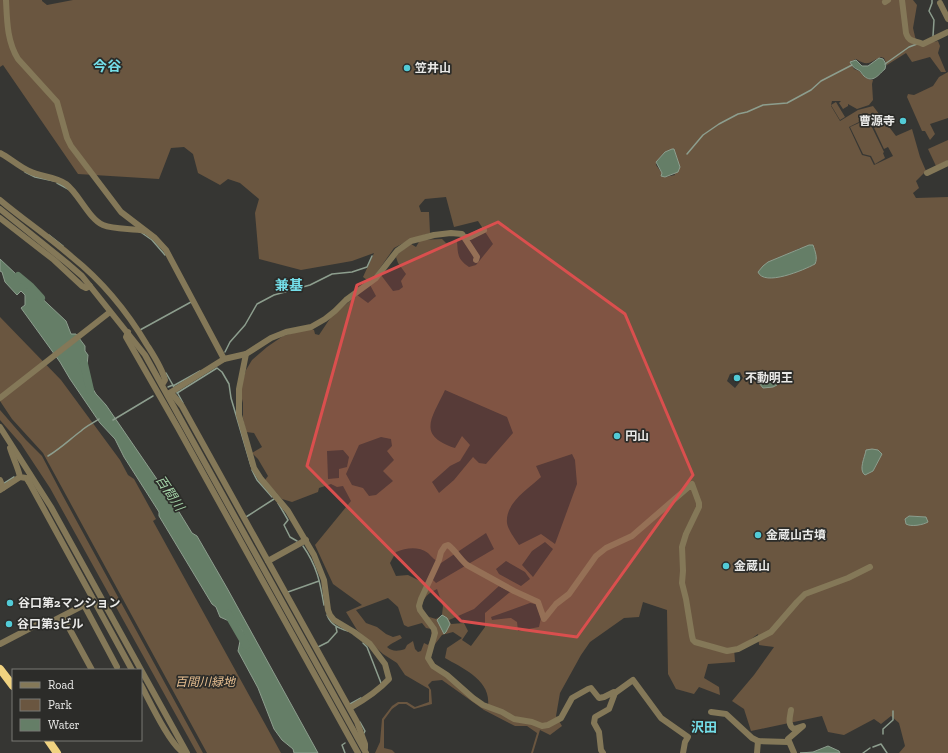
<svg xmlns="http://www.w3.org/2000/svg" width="948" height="753" font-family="'Zilla Slab','Noto Sans JP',serif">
<rect width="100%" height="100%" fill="#363633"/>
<g fill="#6a5640" fill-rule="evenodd">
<path d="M0 0H42V1L47 5 73 0H913L917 5 913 28 917 45 938 41 940 46 938 53 946 72H941L930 57 912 62 906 53 887 65 884 58 881 57C869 62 869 67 856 59L850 62 854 69 859 71 868 79 873 80 872 84 873 100 869 105 857 109 848 104V106L843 109 839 103 841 101H832L831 105 836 102 845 117 840 120 831 105V106L840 121 858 110 873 106 896 136 912 129 920 157 926 171 916 181 919 188 913 193 916 198 948 197V753H899L905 746 899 723 891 716 881 724 874 719 844 735 828 732 822 716 751 731 744 709 732 701 754 675 774 647 759 645 758 634 747 642 734 648 735 662 708 664 704 678 719 687 720 695 699 687 694 694 676 689 668 674 667 610 643 602 639 617 624 618 590 642 581 655 560 693 556 716 562 726 550 735 540 730 533 753H531L537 733 527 726H515L484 710 442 680 432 681 428 685 431 690 432 704 414 709 406 704H399L392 709 384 720V748L392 750 395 753H375L380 742 382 719 392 706 398 702H407L415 707 429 702V689L405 675 397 663 383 654 357 630 346 612 362 605 333 584 315 545 351 501 343 486 337 487 331 484 319 488 318 492 292 502 282 499 265 480 268 476 258 459 252 453 262 447 254 433 246 432 243 418V403L241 395 242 383 246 370 252 360 267 347 283 336 310 328 314 330 315 334 319 335 331 317 357 295 368 303 376 296 370 285 381 275 393 291 399 290 403 287 401 281 406 274 398 263 396 257 399 253 411 244 416 247 420 240 442 239 446 243 457 241C458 254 457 259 469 267L476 265 493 244 478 221 454 227 446 197 425 199 419 206 421 212H429L430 233 411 239 394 248 373 278 367 280 363 277 374 253 352 261 301 270 259 259 255 213 259 199 240 183 228 179 220 185 198 173 193 154 184 147 171 148 159 179 78 174 3 65 0 67ZM869 117 884 149 888 147 893 156 874 165 870 157 862 155 849 127ZM665 152 675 175 665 177 656 165V162ZM800 248 805 267 793 272 786 255ZM740 372 743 378 735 388 727 381 730 374ZM445 390 507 417 513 433 486 464 479 463 473 457 454 480 439 493 432 482 450 466 460 461 470 445 462 436 455 448C416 435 432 418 445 390ZM381 437 391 439 392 446 387 451 394 460 383 471 393 481 376 495 369 496 363 488 352 485 346 474 359 445ZM343 450 349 457 347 467 339 469V478L328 479 327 451ZM572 454 575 460 577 484 555 544 541 534 519 545C515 539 508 530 507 523 505 503 528 489 541 477L536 466ZM881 454 873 471 868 473 862 465 864 462ZM914 516 925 517 924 524 909 525ZM486 533 494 549 436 583 432 579 424 583 408 575 396 576 390 563 396 552C406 548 418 546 428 553 433 558 434 560 441 563ZM545 542 553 549 533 577 522 565 532 551ZM506 561 525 572 530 579 521 586 499 574 496 569ZM499 586 510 592 485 613V627L471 646 462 640 468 631 464 623 451 624 449 620 474 609ZM437 589 443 606 442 615 436 619 426 616 421 608C424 597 427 594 437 589ZM388 598 398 607 404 625 408 627 422 623 426 628 431 629C432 635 431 639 428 645L424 643 421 651 418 652 415 649 413 641 407 645 405 649C399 651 392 652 387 647L391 644 402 638 400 635 393 637 386 634 377 627 366 623 356 610ZM530 603 536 604 541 618 539 627 518 631 517 622 511 618 492 620 491 617ZM453 632 462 638 447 648 445 658C462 668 491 680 488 705L469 693 429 659 432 648 442 635Z"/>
<path d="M948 72V118L930 124 935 134 930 140 925 131H922L907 97 908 94 914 95 933 86 939 77Z"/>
<path d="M868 119 884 152 883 153 885 158 875 164 871 156 863 154 850 127Z"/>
<path d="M948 140V160L936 166 928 149Z"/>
<path d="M0 317 61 380 120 460 128 475 134 479 156 519 153 521 281 753H207L43 453 12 419 0 401Z"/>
<path d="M0 410 26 440 42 456 63 496 203 753H197L50 488 21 444 0 420Z"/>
</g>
<g fill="#657e67" stroke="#8d9e8e">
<path d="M879 58 883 59 886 64 885 69C879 74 873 84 864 76 862 74 861 72 860 71 855 68 853 68 850 62L856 60 862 66H868Z"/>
<path d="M672 149H674L680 167 678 172 665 177 661 176 662 173 656 162 665 152Z"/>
<path d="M809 245H813C815 251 818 258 815 264 804 270 764 287 758 272L763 266 768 262Z"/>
<path d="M0 259 66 321 71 334H76L85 346V351L88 355 86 377 96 394 106 405 176 507 192 533 197 536 227 588 318 753H294L293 749 282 740 274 729 258 688 238 651 242 631 238 625 220 617 216 607 212 604 159 516V512L124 457 115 439 100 423 70 379 60 362 21 308 25 305V295L21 291 17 295 5 282 2 272 0 271Z"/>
<path d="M772 373 777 385 773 387 763 388 759 383 763 378Z"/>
<path d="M872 449 878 450 882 454 873 471 865 475C858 470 865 457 866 450Z"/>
<path d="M909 516 926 517 928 522C923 525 911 527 906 524L905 519Z"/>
<path d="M442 615 447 618 450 624 446 632 444 634 437 620Z"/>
<path d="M828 746 839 751 840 753H800L813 752Z"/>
</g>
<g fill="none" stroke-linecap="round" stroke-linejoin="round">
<g stroke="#8d9e8e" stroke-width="1.5">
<path d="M932 0V3L929 11 934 20 933 36"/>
<path d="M885 64 909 47 917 44"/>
<path d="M687 154 703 135 719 124 738 114 747 112 763 105 787 103 811 90 821 81 852 65"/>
<path d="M25 172 35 177 54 181"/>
<path d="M57 183 68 189"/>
<path d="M142 233 152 240 165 255"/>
<path d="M49 235 63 246"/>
<path d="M140 330 191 302 192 303"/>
<path d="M225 352 230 342 245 325 257 304 274 295 310 285 332 274 352 272 367 267 372 256"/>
<path d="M166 373 174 387"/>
<path d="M173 386 200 371"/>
<path d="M168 387 173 385"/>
<path d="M177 392 183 403"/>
<path d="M177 393 217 368 222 372 229 384 231 398 251 466"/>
<path d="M113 420 153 396"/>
<path d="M48 456C61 448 69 440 81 431 86 426 93 423 99 419"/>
<path d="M252 470 257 480 272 497"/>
<path d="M3 484 14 477"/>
<path d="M278 503 288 520 284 525 290 537 297 541"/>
<path d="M246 517 274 499"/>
<path d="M303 546C317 566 320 582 324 605"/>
<path d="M288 592 319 581"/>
<path d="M327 615C331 625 338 628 348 631"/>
<path d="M363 643 367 647 381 683"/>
<path d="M318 647 328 642 336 633 337 632 336 627"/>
<path d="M350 704 361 698"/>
<path d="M360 722 365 731 364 733"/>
<path d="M883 734V729L893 720V711"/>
<path d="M345 743 342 745 345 753"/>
<path d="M873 747 881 744 887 753"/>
<path d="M863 753 870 748"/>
</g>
<g stroke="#657e67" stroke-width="8">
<path d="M18 276 30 286 41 298"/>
<path d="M84 364 90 390"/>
<path d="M228 614 246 645"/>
</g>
<g stroke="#847858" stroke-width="6">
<path d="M6 0C7 21 7 41 18 59L57 102 67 138 71 146 121 212 155 238 166 250 224 359"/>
<path d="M902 0 906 33C909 43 915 40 923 44L948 32"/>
<path d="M885 2 888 0"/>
<path d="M940 3 948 19"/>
<path d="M0 153C10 158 18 166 29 171 41 177 54 176 66 184 79 194 89 219 103 225 115 230 132 228 145 231"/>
<path d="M927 173 948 163"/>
<path d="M0 200C24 220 49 237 72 257 102 281 128 313 147 345 154 356 162 368 165 380L162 385"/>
<path d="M0 209 67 263 82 276 145 355 366 753"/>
<path d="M0 218 54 260 82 286 86 288 90 286"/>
<path d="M465 237H470L484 230"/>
<path d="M128 332 126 337 178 428 358 753"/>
<path d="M246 354 239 389V415L254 468 261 479 288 511 314 555 324 580 328 610 330 615 334 620 354 632 370 644 385 664 389 679C378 691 364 700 350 708"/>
<path d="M170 393 173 395 182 406 357 722 365 744V748"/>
<path d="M168 394 224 359 246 354 271 338 286 332 311 327 325 319 335 311 346 300 376 278 397 251 411 241 434 235 451 233 462 234 477 257 476 260"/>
<path d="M0 398 110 312"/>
<path d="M0 427 51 507 187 753"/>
<path d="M10 448C13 458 18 467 20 477L26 478 29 482"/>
<path d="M30 475 29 482 132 670"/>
<path d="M0 480 3 488"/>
<path d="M0 490 20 477"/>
<path d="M268 561 306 540"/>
<path d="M63 617 92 670"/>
<path d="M0 644 44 621 51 622 84 605 117 667"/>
<path d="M141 685C150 702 170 745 184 753"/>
<path d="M615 693 614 692 604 697 599 698 591 688 588 689 572 698 561 718 548 725 542 726 532 722 514 719 502 712 483 705 473 698 447 675 433 666 428 658 435 633 434 629 420 610 419 606 421 599 439 560 441 552 445 546 448 545C455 550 460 559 467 565L514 591 538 602 544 619 556 604 569 594 596 556 606 548 632 536 692 484 699 503V507L686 534 682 547 683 571 682 583 686 599 692 636 693 640 695 642 727 651 738 649 771 632 797 602 805 594 848 578 870 567"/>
<path d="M791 710C790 717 787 725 794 729L803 726 788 739 794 753"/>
<path d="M711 712 726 714 752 738 758 741 788 742"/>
<path d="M603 753 601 750 599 732 594 723 595 717 609 709 615 693 633 680 661 718 688 737 685 742 683 753"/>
<path d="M757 753 758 741"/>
</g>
<g stroke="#f0d280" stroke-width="8">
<path d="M0 669 13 686"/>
<path d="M48 740 57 753"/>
</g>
</g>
<path fill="#da4f4e" fill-opacity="0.2" stroke="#da4f4e" stroke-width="3" stroke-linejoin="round" d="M498 222 625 314 693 475 577 637 461 621 307 466 357 285Z"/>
<g fill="#52cbd7" stroke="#2c2c29" stroke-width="1.5">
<circle cx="407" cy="68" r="4"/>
<circle cx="903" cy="121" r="4"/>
<circle cx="737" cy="378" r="4"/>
<circle cx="617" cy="436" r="4"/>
<circle cx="758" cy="535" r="4"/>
<circle cx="726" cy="566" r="4"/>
<circle cx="10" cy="603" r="4"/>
<circle cx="9" cy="624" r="4"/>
</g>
<g text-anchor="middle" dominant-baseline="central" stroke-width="3.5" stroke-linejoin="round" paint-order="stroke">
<g font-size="12" font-weight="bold" fill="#eaeae8" stroke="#2c2c29" text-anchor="start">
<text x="415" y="68">笠井山</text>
<text x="895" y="121" text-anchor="end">曹源寺</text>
<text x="745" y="378">不動明王</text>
<text x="625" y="436">円山</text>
<text x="766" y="535">金蔵山古墳</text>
<text x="734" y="566">金蔵山</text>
<text x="18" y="603">谷口第2マンション</text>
<text x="17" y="624">谷口第3ビル</text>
</g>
<g font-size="12" font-style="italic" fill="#e7bf91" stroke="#2c2c29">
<text x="205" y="682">百間川緑地</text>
</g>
<g font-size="13" font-style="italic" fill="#a1cfa4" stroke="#2c2c29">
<text transform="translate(170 493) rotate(56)">百間川</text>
</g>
<g font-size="13" font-weight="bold" fill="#74dfea" stroke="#2c2c29">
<text x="704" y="727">沢田</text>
</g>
<g font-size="14" font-weight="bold" fill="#74dfea" stroke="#2c2c29">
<text x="107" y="66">今谷</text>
<text x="289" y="285">兼基</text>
</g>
</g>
<rect x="12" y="669" width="130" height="72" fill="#2c2c29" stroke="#787875"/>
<rect x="20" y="682" width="20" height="6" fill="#847858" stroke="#787875"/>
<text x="48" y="689" font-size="12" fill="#eaeae8">Road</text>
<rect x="20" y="699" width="20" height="12" fill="#6a5640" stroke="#787875"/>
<text x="48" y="709" font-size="12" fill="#eaeae8">Park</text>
<rect x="20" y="719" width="20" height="12" fill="#657e67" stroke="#787875"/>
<text x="48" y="729" font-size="12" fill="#eaeae8">Water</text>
</svg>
